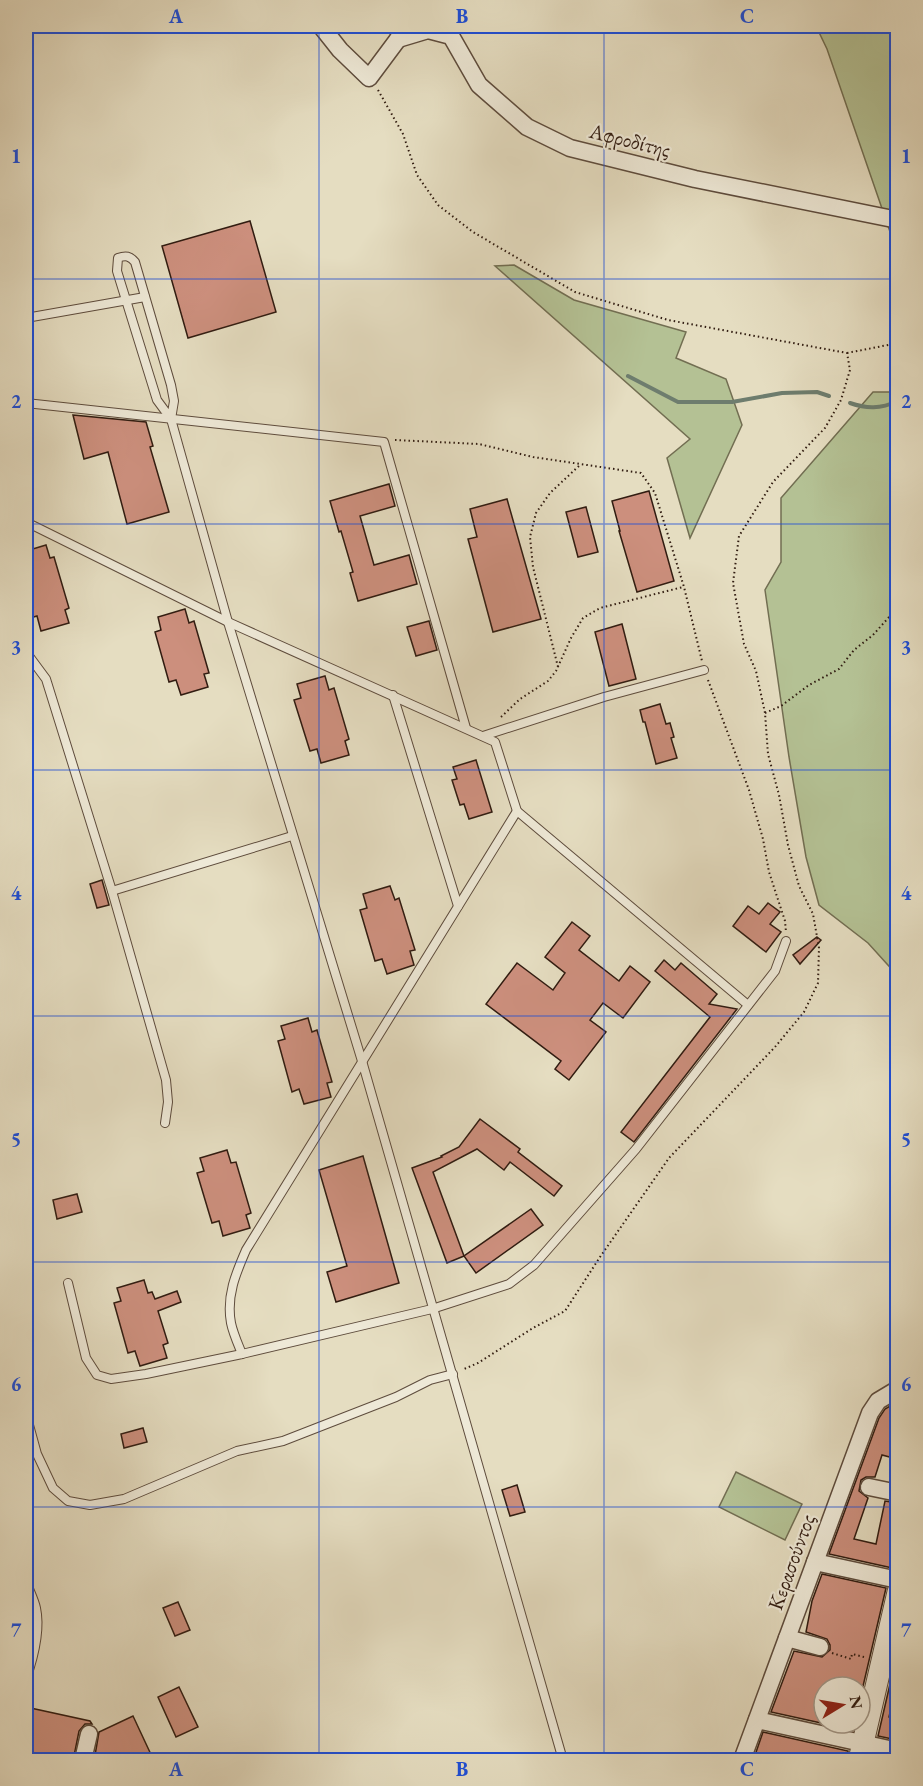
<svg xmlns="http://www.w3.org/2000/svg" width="923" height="1786" font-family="'EB Garamond',serif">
<rect width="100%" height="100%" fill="#e5ddc1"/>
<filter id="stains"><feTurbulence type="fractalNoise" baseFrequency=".00333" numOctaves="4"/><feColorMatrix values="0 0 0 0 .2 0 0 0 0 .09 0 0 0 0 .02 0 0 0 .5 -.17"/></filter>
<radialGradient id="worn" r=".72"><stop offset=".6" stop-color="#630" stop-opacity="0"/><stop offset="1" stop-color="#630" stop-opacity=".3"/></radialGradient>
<g fill="#b4c194" stroke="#726e52" stroke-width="1.5">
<path d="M816 26H897V252L827 49Z"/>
<path d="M514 265 574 300 686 332 676 358 726 379 742 425 690 538 667 458 690 439 495 266Z"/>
<path d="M873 392H893L898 400 897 975 868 943 819 905 806 857 789 757 765 590 781 562V498Z"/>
<path d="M736 1472 802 1504 785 1540 719 1507Z"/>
</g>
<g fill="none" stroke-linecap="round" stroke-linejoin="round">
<g stroke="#6e7d6e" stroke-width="4">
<path d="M628 376 678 402H732L782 393 817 392 829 396"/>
<path d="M850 403C867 409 880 409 898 401"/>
</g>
</g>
<g fill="#cc8f7d" stroke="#311c11" stroke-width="1.5">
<path d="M250 221 276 312 188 338 162 246Z"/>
<path d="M73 415 146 422 153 446 150 447 169 512 127 524 108 452 84 459Z"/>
<path d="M389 484 395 506 360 516 374 565 409 555 417 584 358 601 350 573 353 572 341 531 339 532 330 501Z"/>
<path d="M649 491 674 581 637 592 619 531H620L612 501Z"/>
<path d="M507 499 541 619 493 632 468 539 477 537 470 509Z"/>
<path d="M586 507 598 552 578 557 566 512Z"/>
<path d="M46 545 50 558 54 557 69 608 65 610 69 623 41 631 37 616 30 618 26 603V551Z"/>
<path d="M185 609 189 623 194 621 209 673 204 674 208 687 181 695 176 680 169 682 155 632 161 630 158 617Z"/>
<path d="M429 621 437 650 416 656 407 627Z"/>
<path d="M622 624 636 679 609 686 595 632Z"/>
<path d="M325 676 329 690 334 688 349 739 345 741 349 755 321 763 317 749 310 751 294 700 301 698 297 684Z"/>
<path d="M660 704 666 724 670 723 674 737 671 738 677 758 656 764 645 722H643L640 710Z"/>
<path d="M476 760 492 812 469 819 464 804 460 805 452 780 457 779 453 767Z"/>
<path d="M102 880 109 905 97 908 90 884Z"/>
<path d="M390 886 395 900 399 898 415 950 410 951 414 965 387 974 382 959 375 961 360 910 367 908 363 894Z"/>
<path d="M768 903 780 912 770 924 781 932 766 952 733 926 748 906 759 914Z"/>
<path d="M572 922 590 936 579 950 619 981 630 966 650 982 623 1018 603 1003 590 1020 606 1032 569 1080 555 1069 561 1061 486 1004 517 963 553 990 565 973 545 957Z"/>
<path d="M817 937 821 940 800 964 793 955Z"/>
<path d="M664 960 675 970 681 963 717 994 709 1004 737 1009 634 1142 621 1132 710 1017 655 971Z"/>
<path d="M308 1018 312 1032 317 1030 332 1082 327 1083 331 1097 304 1104 299 1089 292 1092 278 1041 285 1039 281 1026Z"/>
<path d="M480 1119 520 1149 518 1152 562 1186 554 1196 510 1162 504 1170 477 1149 433 1172 464 1256 447 1263 412 1168 442 1157 441 1156 459 1147Z"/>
<path d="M227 1150 231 1163 236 1162 251 1213 246 1215 250 1228 223 1236 219 1221 212 1223 197 1173 204 1171 200 1158Z"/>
<path d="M363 1156 399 1283 336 1302 327 1272 347 1266 319 1170Z"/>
<path d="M77 1194 82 1212 57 1219 53 1200Z"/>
<path d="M531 1209 543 1225 476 1273 464 1256Z"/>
<path d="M144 1280 148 1293 152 1292 155 1299 177 1291 181 1302 158 1311 168 1343 163 1345 167 1358 140 1366 135 1351 128 1353 114 1303 121 1301 117 1288Z"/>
<path d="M897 1402V1459L882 1455 875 1477H866L861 1480 859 1491 868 1498 854 1539 876 1544 885 1501 897 1503V1569L829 1554 879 1418 885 1409Z"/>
<path d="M143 1428 147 1442 124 1448 121 1434Z"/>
<path d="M517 1485 525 1512 510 1516 502 1490Z"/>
<path d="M822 1574 886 1588 860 1699V1687H824V1723H855L853 1730 771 1712 794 1651 822 1657 830 1650V1645L827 1639 806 1632 812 1601Z"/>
<path d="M178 1602 190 1630 175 1636 163 1608Z"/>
<path d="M893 1671 897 1672V1695H894L889 1717 897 1719V1740L878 1736Z"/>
<path d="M179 1687 198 1727 176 1737 158 1697Z"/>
<path d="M26 1707 90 1721 92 1724H85L79 1731 73 1761H26Z"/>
<path d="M133 1716 154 1761H94L99 1732Z"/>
<path d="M763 1732 848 1751 847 1761H782L770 1758 769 1761H753Z"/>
</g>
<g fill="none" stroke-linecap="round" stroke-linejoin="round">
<defs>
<g id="service">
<path d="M26 318 145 297"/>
<path d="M26 403 384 442 466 728"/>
<path d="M171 419 174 401 171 385 135 262C130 256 126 255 118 258L117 271 157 400 171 419 228 622 362 1061 563 1760"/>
<path d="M26 522 228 622 495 742 517 811 748 1005"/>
<path d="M26 652 46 679 112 891 166 1080 168 1102 165 1123"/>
<path d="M393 695 458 906"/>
<path d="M483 736 604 697 704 670"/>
<path d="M112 891 292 836"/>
<path d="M68 1283 86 1358 97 1375 111 1379 146 1374 242 1354 432 1309 509 1284 534 1265 636 1149 775 971 786 941"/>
<path d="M242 1354C238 1344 233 1333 231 1323 226 1296 236 1273 246 1250L517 811"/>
<path d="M26 1414 37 1454 53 1488 68 1501 90 1505 124 1499 237 1451 283 1441 396 1397 430 1380 453 1374"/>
<path d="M26 1581C29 1590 34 1599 36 1608 41 1631 33 1659 26 1679"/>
</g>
<g id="minor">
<path d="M321 26 340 50 369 78 404 31"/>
<path d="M398 39 428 30 451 36 479 85 527 127 570 148 695 179 898 220"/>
<path d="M869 1487 898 1493"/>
<path d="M815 1562 898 1580"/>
<path d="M787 1638 820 1647"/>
<path d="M757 1720 898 1751"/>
<path d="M83 1760 89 1734"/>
<path d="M742 1760 870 1413 878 1401 898 1389"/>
</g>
<path id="tertiary" d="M859 1760 898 1592"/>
</defs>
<use href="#service" stroke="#5e4c3d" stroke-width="10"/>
<use href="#minor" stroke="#5e4c3d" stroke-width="19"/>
<use href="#tertiary" stroke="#5e4c3d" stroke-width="23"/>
<g stroke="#311c11" stroke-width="2" stroke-dasharray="1.5 3" stroke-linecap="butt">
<path d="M378 90 403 134 417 175 438 205 473 232 575 292 668 320 847 353 850 370 841 400 825 428 773 482 739 536 733 583 744 644 756 671 765 713 768 754 779 795 788 845 799 886 813 914 819 948 818 983 804 1012 775 1047 669 1158 600 1257 565 1311 533 1328 478 1363 464 1369"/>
<path d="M847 353 898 343"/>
<path d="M395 440 479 444 533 457 641 473 655 493 684 587 702 661"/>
<path d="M558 667 533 567 530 537 536 513 550 493 581 464"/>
<path d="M708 680 749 790 763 839 769 872 785 921 786 932"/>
<path d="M765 713 781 706 809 685 839 669 854 650 873 635 898 607"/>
<path d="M501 717 520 699 548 681 556 671 571 638 583 618 600 608 683 587"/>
<path d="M832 1653 851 1659 852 1654 864 1657"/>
</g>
<use href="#service" stroke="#eee9d7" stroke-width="8"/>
<use href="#minor" stroke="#eee9d7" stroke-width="16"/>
<use href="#tertiary" stroke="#eee9d7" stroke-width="21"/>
</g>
<path fill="none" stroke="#1d4ed8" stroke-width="1.5" stroke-opacity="0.55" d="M319 26V1760M604 26V1760M26 279H898M26 524H898M26 770H898M26 1016H898M26 1262H898M26 1507H898"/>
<g text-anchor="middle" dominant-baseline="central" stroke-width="4.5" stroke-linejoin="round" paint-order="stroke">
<g font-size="21" fill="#311c11" stroke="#eee9d7">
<text transform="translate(630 140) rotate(14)">Αφροδίτης</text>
<text transform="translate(791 1562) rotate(-70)">Κερασούντος</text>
</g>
</g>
<rect width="923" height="1786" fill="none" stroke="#e5ddc1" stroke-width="66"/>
<g transform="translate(842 1705) rotate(79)"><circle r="28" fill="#eee9d7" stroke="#a29788" stroke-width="1.5"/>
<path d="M0-4.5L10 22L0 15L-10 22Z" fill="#8f2418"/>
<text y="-9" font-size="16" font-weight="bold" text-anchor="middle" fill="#311c11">N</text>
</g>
<rect x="33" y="33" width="857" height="1720" fill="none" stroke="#1d4ed8" stroke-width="2"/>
<g font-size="20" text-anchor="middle" font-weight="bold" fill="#1d4ed8">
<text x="176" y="23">A</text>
<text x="462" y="23">B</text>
<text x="747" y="23">C</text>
<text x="16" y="163">1</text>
<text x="906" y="163">1</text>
<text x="16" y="408">2</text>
<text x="906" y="408">2</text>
<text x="16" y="654">3</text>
<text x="906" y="654">3</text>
<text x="16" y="900">4</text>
<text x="906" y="900">4</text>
<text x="16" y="1146">5</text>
<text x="906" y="1146">5</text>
<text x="16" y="1391">6</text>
<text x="906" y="1391">6</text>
<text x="16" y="1637">7</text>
<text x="906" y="1637">7</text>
<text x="176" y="1776">A</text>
<text x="462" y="1776">B</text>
<text x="747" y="1776">C</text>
</g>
<rect width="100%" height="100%" filter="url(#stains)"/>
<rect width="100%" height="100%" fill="url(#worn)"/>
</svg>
